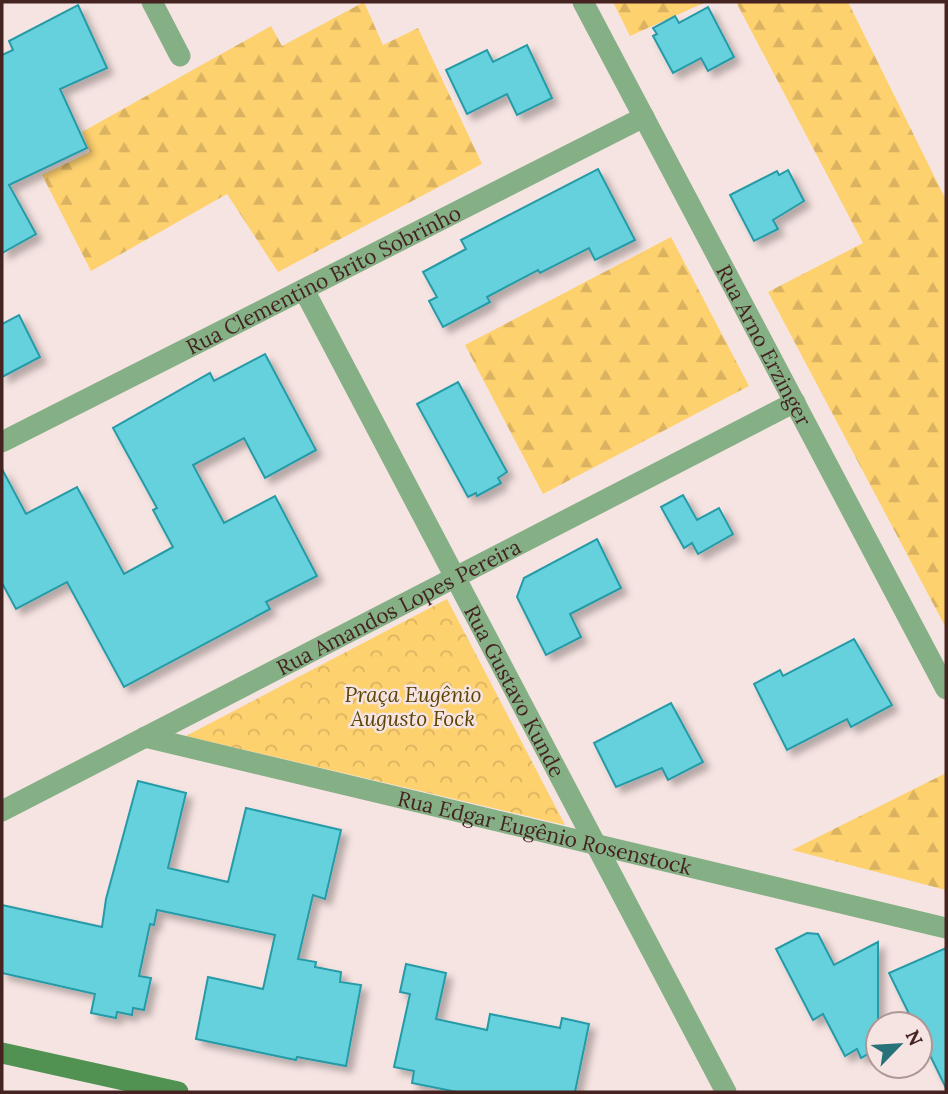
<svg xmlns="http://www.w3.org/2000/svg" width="948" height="1094" font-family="Lora,serif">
<defs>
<pattern id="forest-firs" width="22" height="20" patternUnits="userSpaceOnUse" patternTransform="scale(1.75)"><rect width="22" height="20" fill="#fed16f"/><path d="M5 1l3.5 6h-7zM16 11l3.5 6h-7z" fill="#dbb360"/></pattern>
<pattern id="park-crowns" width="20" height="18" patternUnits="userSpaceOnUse" patternTransform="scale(1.75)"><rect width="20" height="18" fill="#fed16f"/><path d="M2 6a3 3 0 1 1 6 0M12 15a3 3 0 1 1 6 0" fill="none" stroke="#dbb360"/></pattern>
<filter id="shadow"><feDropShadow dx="6" dy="6" stdDeviation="3.5" flood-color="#0004"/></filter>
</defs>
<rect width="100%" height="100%" fill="#f6e4e2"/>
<g fill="url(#forest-firs)">
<path d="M364 2 383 45 418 28 482 164 278 272 227 194 91 271 42 175 90 152 82 132 271 26 282 46Z"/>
<path d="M613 2H706L630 36Z"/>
<path d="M736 2H848L946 200V628L768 292 863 243Z"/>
<path d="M671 237 749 386 543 494 465 345Z"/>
<path d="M946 773V890L792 850Z"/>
</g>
<path fill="url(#park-crowns)" d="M447 599 565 825 186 736Z"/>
<g fill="#65d1dc" stroke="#259ba7" stroke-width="2" filter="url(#shadow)">
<path d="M78 5 107 68 60 89 87 148 9 185 36 234 2 253V55L13 50 9 41Z"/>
<path d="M708 7 734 57 708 71 701 58 673 73 653 36 657 34 653 28 675 16 679 23Z"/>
<path d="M527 45 552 98 517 115 507 94 467 114 446 70 487 50 493 62Z"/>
<path d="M598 169 635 240 595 260 589 248 540 273 538 270 487 297 490 302 443 327 429 301 437 297 423 272 466 249 461 240Z"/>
<path d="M788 170 804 201 773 220 778 229 754 241 730 195 777 171 779 175Z"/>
<path d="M19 315 40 357 2 377V324Z"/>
<path d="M265 354 316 450 265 478 244 438 193 465 224 523 275 496 317 576 266 602 270 609 124 687 67 582 16 609 2 583V469L26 514 77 487 124 574 173 547 153 510 157 508 113 428 210 373 214 381Z"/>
<path d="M458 382 507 472 498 478 501 483 477 496 476 493 468 497 417 404Z"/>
<path d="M683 495 697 520 719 508 733 534 698 554 692 543 684 548 661 507Z"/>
<path d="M597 539 621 588 570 614 581 637 546 655 517 597 524 578Z"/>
<path d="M854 639 892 705 851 727 847 719 787 750 754 684 780 670 783 676Z"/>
<path d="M671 703 703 762 668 780 662 768 616 787 594 743Z"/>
<path d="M138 781 186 793 168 868 228 882 246 808 341 830 325 899 313 895 298 959 316 962 315 967 341 972 340 982 361 985 346 1066 297 1057 296 1060 196 1039 208 977 263 989 275 935 157 910 154 925 150 924 139 976 151 978 144 1010 133 1008 132 1015 117 1012 116 1018 91 1013 95 994 2 973V905L102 927 106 899Z"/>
<path d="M807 933 818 934 834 965 878 942V1048L861 1058 857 1049 845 1056 823 1014 813 1020 776 949Z"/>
<path d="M946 948V1088L920 1035V1024H914L889 973Z"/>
<path d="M406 964 446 973 436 1019 487 1030 490 1014 560 1028 562 1018 589 1024 575 1092H457L412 1083 414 1071 394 1067 410 994 400 992Z"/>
</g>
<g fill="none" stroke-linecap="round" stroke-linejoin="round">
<g stroke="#85af85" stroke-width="21">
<path d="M152 2 180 56"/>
<path id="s1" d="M583 2 946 689"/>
<path id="s2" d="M304 290 726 1092"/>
<path id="s3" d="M2 442 644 117"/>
<path id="s4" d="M145 737 946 928"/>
<path id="s5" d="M2 811 795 402"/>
</g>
<path stroke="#519253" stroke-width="21" d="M2 1053 178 1092"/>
</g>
<g text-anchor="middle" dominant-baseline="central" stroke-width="5" stroke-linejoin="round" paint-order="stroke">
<g font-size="21" fill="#442321" stroke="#f6e4e2">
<text stroke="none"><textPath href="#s3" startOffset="360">Rua Clementino Brito Sobrinho</textPath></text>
<text stroke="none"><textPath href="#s1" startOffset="388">Rua Arno Erzinger</textPath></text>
<text stroke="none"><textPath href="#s5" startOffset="446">Rua Amandos Lopes Pereira</textPath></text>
<text stroke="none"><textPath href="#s2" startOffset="453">Rua Gustavo Kunde</textPath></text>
<text stroke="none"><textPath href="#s4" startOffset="411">Rua Edgar Eugênio Rosenstock</textPath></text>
</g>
<g font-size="21" font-style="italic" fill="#5c4406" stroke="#f6e4e2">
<text x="413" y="694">Praça Eugênio<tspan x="413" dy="24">Augusto Fock</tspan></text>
</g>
</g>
<rect width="948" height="1094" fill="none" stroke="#442321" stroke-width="7"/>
<g transform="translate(899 1045) rotate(65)"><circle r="33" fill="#f6e4e2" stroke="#af9795" stroke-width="2"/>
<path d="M0-5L12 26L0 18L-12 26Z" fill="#287279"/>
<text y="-10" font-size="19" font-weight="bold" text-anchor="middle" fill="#442321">N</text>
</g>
</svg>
